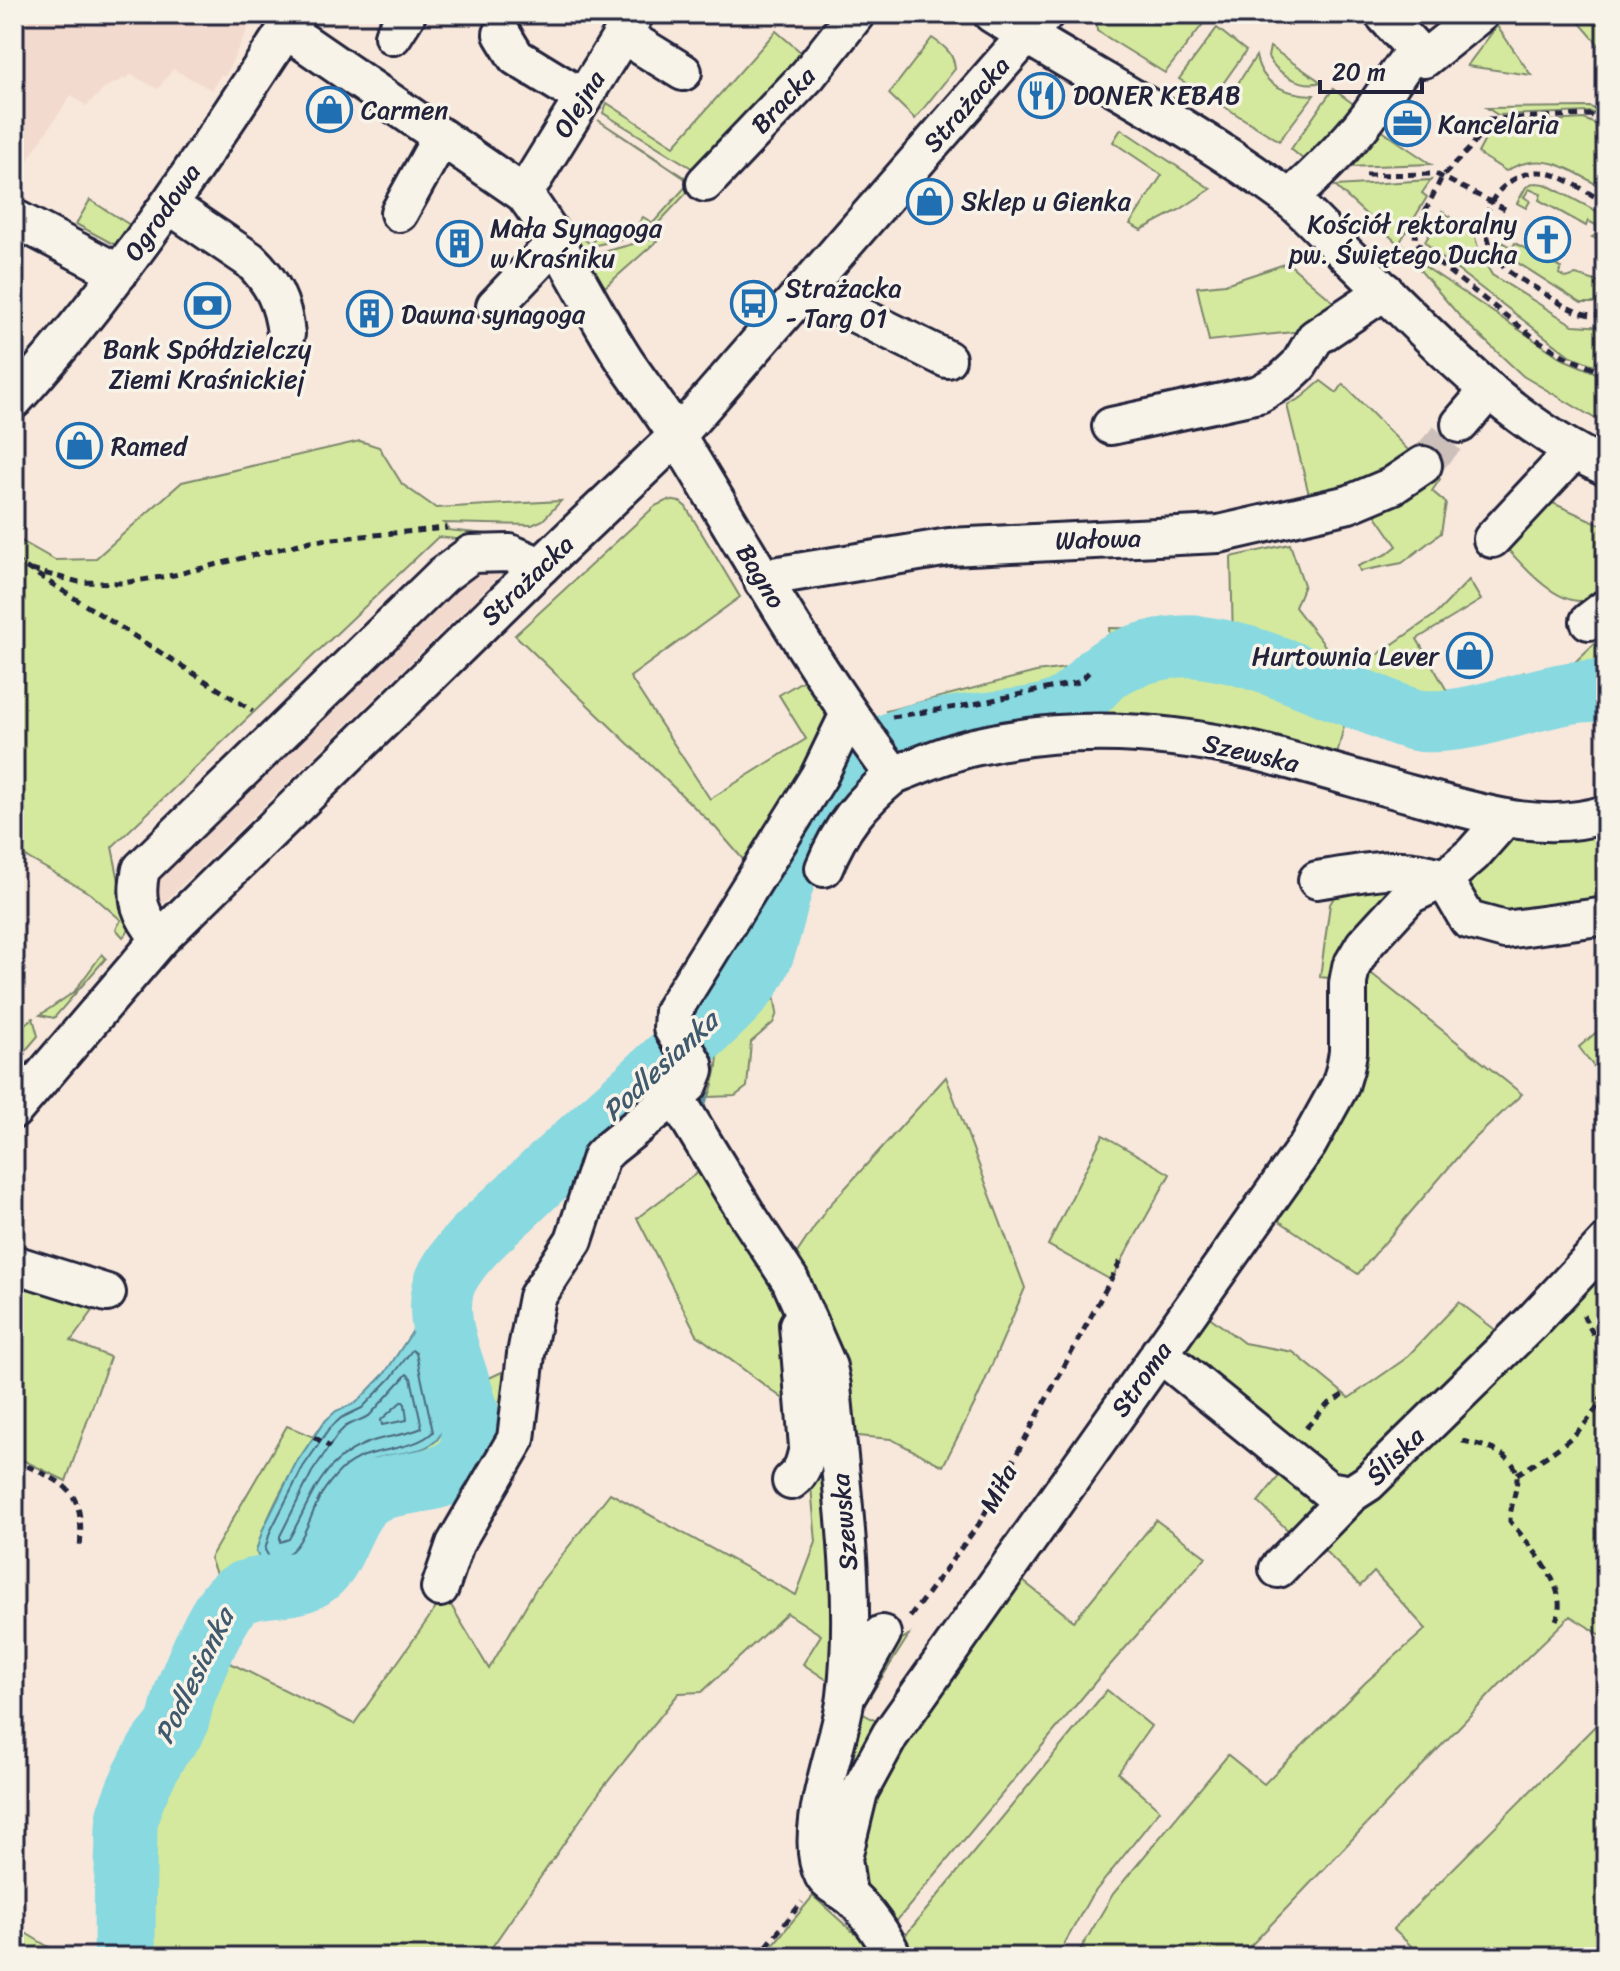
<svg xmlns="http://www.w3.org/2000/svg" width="1620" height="1971" font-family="Sriracha,sans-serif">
<rect width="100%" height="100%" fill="#f8e7db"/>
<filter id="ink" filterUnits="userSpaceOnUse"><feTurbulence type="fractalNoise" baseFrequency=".0125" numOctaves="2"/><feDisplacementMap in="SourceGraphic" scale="16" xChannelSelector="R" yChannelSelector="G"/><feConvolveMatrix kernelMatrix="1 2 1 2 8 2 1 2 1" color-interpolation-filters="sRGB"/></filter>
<g filter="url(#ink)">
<g fill="#f3dace">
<path d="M32 14H255L225 76 221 74 212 90 173 69 158 89 132 75 106 87 86 106 71 95 14 181V49Z"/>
<path d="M520 556 145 921 141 869 443 575Z"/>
</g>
<g fill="#d4e99d" stroke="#7b866c" stroke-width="2">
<path d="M1096 14H1197L1206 20 1165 73 1097 31Z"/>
<path d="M1572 14H1606V53Z"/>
<path d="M1497 26 1531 75 1467 66Z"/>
<path d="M1217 28 1246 51 1212 99 1179 79Z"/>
<path d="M776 31 809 59 703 175 603 113 607 103 674 146Z"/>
<path d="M932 38C944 46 954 53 955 69L915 119 889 94Z"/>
<path d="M1270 47 1321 82C1302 88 1277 74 1268 57Z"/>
<path d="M1256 56C1262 86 1286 94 1314 95L1279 141 1223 106Z"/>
<path d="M1333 89 1359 108 1305 161 1291 149Z"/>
<path d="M1590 107 1606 114V119L1591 112 1498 115 1487 108Z"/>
<path d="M1584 119 1606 129V190C1572 171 1545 148 1506 171L1478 153 1489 132 1500 124Z"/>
<path d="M598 120 695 184 649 233 592 246 583 255 563 226 591 244 599 233 611 241 624 225 633 231 643 217 653 223 690 182Z"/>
<path d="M1372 124 1431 164 1345 167Z"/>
<path d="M1121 129 1211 189 1181 209 1141 230 1130 224 1162 175 1113 142Z"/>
<path d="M1431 180 1422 193 1427 197 1400 242 1424 266 1563 359 1606 377V425L1523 376 1462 319 1395 241 1335 186Z"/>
<path d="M1535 183 1545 184 1606 216V244L1592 237 1597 234 1596 225 1588 221 1586 226 1539 200 1541 194 1529 189 1524 197 1530 201 1526 208 1517 203 1526 187Z"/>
<path d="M90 200 130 225 115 245 76 224Z"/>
<path d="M1442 211 1474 234 1480 254 1492 275 1573 325 1606 327V370L1569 355 1443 259 1425 242Z"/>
<path d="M651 239 657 241 605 287 589 263 600 253Z"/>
<path d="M1500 241 1512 248 1515 243 1561 268 1559 274 1566 278 1576 275 1602 283 1599 288 1606 292V303H1581L1504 254Z"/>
<path d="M1288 263 1343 310 1311 330 1209 341 1197 287 1225 284Z"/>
<path d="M1321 381 1337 393 1343 384 1419 461 1311 503 1287 405 1301 398Z"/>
<path d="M360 441 379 447 402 484 436 508 561 501 543 520 532 525 444 523 449 528 447 530 526 538 517 546 438 537 112 847 129 930 123 937 116 929 121 920 91 894 14 850V537L55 560 95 559 182 482Z"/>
<path d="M1425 466 1440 479 1432 491 1446 503 1441 533 1402 563 1360 571 1358 566 1387 554 1397 546 1368 504Z"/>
<path d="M668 500 680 502 686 507 740 597 630 677 710 799 806 739 779 695 809 677 823 706 828 726 747 864 715 827 515 635 655 506Z"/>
<path d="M1546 500 1606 527V591C1601 594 1594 598 1588 600 1558 608 1522 565 1504 545Z"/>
<path d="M1290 544 1304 585 1295 607 1340 665 1370 660 1436 614 1469 580 1481 600 1417 639 1457 708 1524 672 1532 685 1571 666 1601 637 1606 640V706L1490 725 1420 727 1348 709 1336 759 1235 740 912 752 886 711 1036 672 1081 666 1111 651 1109 628 1190 629V636L1233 640 1231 557Z"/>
<path d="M849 739 868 766 793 877 784 904 773 971 772 982 777 1013 773 1023 751 1042 747 1087 735 1096 709 1097C716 1076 726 1043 706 1025L696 1035C682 1005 702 995 719 972L737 988C760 964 766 927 774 896L762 893Z"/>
<path d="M1606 827V909L1476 915 1464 877 1504 829Z"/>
<path d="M1399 876 1339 979 1320 977 1330 904 1341 886Z"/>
<path d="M1429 896 1367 970 1522 1094 1468 1145 1358 1274 1272 1216 1337 1111 1355 975Z"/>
<path d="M102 954 106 958 54 1018 40 1015 74 992Z"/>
<path d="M33 1018 38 1036 14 1064C14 1045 14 1029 33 1018Z"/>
<path d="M1606 1024V1083L1579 1047Z"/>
<path d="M667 1044 681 1072 577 1196 552 1175C521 1209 452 1265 449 1311 448 1327 462 1370 466 1389L506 1370 514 1413 466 1510 440 1493 376 1511 356 1525 339 1562 324 1583 246 1609 229 1630 216 1656 354 1724 445 1595 489 1669 535 1590 610 1493 796 1595 816 1542 811 1486 820 1370 839 1688 803 1664 821 1635 787 1613 702 1692 679 1693 601 1790 485 1957H119L123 1814 153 1749 171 1723 196 1648 188 1644 204 1608 221 1587 210 1558 287 1426 314 1437C290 1472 268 1511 256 1552L302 1553 327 1500 348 1474 378 1458 408 1452 442 1429 422 1344 418 1333 412 1332 439 1264 494 1199 531 1162Z"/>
<path d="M946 1077 1025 1288 978 1397 943 1466 891 1439 847 1435 795 1256 827 1208Z"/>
<path d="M1103 1135 1170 1174 1111 1280 1048 1245Z"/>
<path d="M705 1167 784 1285 792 1331 790 1469 786 1401 697 1335 637 1218Z"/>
<path d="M1606 1257V1638L1570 1616 1500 1684 1240 1957H1076L1113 1894 1228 1755 1264 1784 1366 1682 1426 1629 1374 1572 1360 1586 1319 1545Z"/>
<path d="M14 1275 100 1301 71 1341 110 1357 66 1481 14 1456Z"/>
<path d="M1459 1302 1502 1335 1385 1455 1340 1482 1290 1445 1206 1365 1181 1345 1199 1309 1244 1343 1293 1352 1349 1398 1405 1359Z"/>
<path d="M1283 1471 1327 1500 1292 1534 1258 1502Z"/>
<path d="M1156 1520 1206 1557 1096 1681 890 1929 857 1892 869 1793 1014 1574 1074 1621Z"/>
<path d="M909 1635 860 1712 883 1725 853 1790 833 1797 856 1696 896 1642Z"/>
<path d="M1107 1690 1151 1726 1118 1773 1160 1810 1090 1898 1057 1957H904L899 1943Z"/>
<path d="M1606 1715V1957H1423L1393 1929Z"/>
<path d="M813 1896 872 1949 867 1957H763Z"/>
<path d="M14 1926 65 1957H14Z"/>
</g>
<path fill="#88d9e0" stroke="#5f909e" stroke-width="2" d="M412 1332 418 1333 422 1344 442 1430C437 1454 397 1452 378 1458 369 1461 359 1467 351 1472 311 1498 328 1550 271 1568L261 1563 256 1551 263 1529 296 1463 324 1422 336 1411 356 1403 385 1373Z"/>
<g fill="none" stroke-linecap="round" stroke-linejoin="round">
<g stroke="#4b6b7d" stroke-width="2">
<path d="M412 1350 416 1353 433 1432C410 1454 366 1445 341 1470 334 1477 326 1487 321 1495 309 1515 301 1564 269 1557L265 1550 270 1532 303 1467 330 1428 341 1418 362 1408 391 1378Z"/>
<path d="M407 1374 411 1378 422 1428C406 1435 389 1436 373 1441 320 1459 313 1497 289 1539L280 1542V1536L312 1472 338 1434 346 1426 369 1416Z"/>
<path d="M402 1401 405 1404 407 1420 382 1425 381 1420Z"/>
</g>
<path stroke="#5f909e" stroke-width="10" d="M700 1110C707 1081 715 1057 703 1028"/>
<path stroke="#88d9e0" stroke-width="62" d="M125 1957C124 1922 125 1887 126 1852 127 1841 125 1828 128 1817 131 1800 147 1769 156 1753 162 1743 172 1735 177 1724 181 1714 182 1701 186 1691 194 1670 218 1610 234 1598 254 1581 289 1591 312 1577 340 1560 341 1509 372 1493 398 1478 448 1489 467 1456 490 1417 419 1331 448 1276 465 1245 495 1222 519 1199 575 1145 635 1094 691 1040 708 1024 726 1009 741 991 773 955 772 904 791 861 804 832 837 791 859 767 904 718 988 729 1047 714 1074 707 1083 692 1102 674 1124 655 1172 643 1201 647 1258 654 1314 683 1367 702 1384 708 1404 719 1422 721 1483 725 1547 687 1606 691"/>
<path stroke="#cdc0bb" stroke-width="36" stroke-dasharray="36 18" stroke-linecap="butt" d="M1423 465 1460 424"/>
<defs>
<g id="minor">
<path d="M992 14C1089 75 1194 128 1287 197 1309 214 1328 237 1348 256 1428 332 1504 421 1606 467"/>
<path d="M1383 14 1424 59 1480 14"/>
<path d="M286 30 524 194C563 246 589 306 625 361 642 386 661 410 677 436 747 550 812 668 894 775 920 765 947 753 974 747 1067 725 1165 730 1258 752 1309 765 1359 780 1410 794 1475 811 1539 835 1606 814"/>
<path d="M502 34 516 57 583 98"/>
<path d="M623 35 683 72"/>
<path d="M393 36 407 14"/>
<path d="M705 183 808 75 856 14"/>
<path d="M524 194 635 14"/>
<path d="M1289 199C1317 174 1345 147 1368 117 1384 95 1398 72 1415 50"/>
<path d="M169 205 250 260C272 281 283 303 286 334"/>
<path d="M399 213 441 137"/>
<path d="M14 218 119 273"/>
<path d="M807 287 823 298 947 359"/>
<path d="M495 306 557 241"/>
<path d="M14 400C121 282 209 148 296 14"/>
<path d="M1460 424 1489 390"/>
<path d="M1111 426 1259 394 1282 381 1299 365 1315 338 1385 291"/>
<path d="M1492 539 1574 451"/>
<path d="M763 582 773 576 949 547 1219 534 1349 504 1392 486 1423 465"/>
<path d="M1589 621 1606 608"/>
<path d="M824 868C840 828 861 802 894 775"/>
<path d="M1444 879 1468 920 1505 930 1606 916"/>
<path d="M1317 880C1359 874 1403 861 1444 879"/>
<path d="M160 939C140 915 134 900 141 869L443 575 471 554 510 553 541 566"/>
<path d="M676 1098 746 1213 790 1280 828 1367 832 1386C841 1488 858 1593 846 1696 841 1743 801 1832 823 1875 828 1885 843 1890 851 1897 868 1913 884 1936 893 1957"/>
<path d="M14 1110 160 939 541 566 677 436 1045 14"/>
<path d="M14 1264 107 1293"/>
<path d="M1159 1353 1328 1490 1351 1494 1368 1483 1532 1322 1606 1243"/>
<path d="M791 1481C803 1472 805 1461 808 1447L798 1325"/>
<path d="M1278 1569 1351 1494"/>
<path d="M440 1588 455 1544 516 1439 526 1354 537 1297 574 1240 601 1157 610 1148 689 1085 695 1070 694 1064 672 1028 673 1011 819 776 849 714"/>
<path d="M849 1692 882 1634"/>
<path d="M848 1895 843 1858 859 1792 890 1735 1308 1144 1340 1086 1345 1069 1348 1052V983L1351 967 1364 945 1410 895 1444 879 1473 854 1504 819"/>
</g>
</defs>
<use href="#minor" stroke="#22223b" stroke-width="42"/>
<g stroke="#22223b" stroke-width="5" stroke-dasharray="8 6" stroke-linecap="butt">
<path d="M14 32 23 14"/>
<path d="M1606 121 1590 115 1489 119 1473 145 1442 177 1416 230 1415 239 1425 253 1536 339 1566 357 1606 374"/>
<path d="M1366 175 1436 174 1505 209"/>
<path d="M1606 203C1587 193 1562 173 1540 172 1526 171 1510 180 1501 189 1478 211 1484 251 1508 271 1517 278 1529 284 1539 290 1561 304 1579 318 1606 315"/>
<path d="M14 560 253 711"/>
<path d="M31 570 79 582 123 583 174 575 311 541 447 528"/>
<path d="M892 717 969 705 1079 682 1090 671"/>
<path d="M1306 1428 1327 1405 1344 1394"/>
<path d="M314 1437 330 1447"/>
<path d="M1462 1441C1481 1445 1516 1452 1517 1477 1517 1492 1510 1506 1510 1521 1529 1546 1571 1587 1556 1620"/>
<path d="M14 1460C65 1484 85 1486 80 1549"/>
<path d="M1517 1474C1556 1452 1612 1417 1605 1366 1603 1348 1591 1331 1583 1315"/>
<path d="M910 1617 979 1524 1123 1257"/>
<path d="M758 1957 802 1902"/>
</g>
<use href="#minor" stroke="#f7f3e8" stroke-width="36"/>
</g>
</g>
<defs>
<symbol id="restaurant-ring" viewBox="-11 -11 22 22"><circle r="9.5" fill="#f7f3e8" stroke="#1f6fb2" stroke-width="1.5"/><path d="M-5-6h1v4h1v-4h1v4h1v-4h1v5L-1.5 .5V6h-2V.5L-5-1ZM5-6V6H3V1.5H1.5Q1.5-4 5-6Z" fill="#1f6fb2"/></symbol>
<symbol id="shop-ring" viewBox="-11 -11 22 22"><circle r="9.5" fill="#f7f3e8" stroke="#1f6fb2" stroke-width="1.5"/><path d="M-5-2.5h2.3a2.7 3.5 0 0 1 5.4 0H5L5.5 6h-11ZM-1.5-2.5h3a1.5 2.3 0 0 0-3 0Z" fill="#1f6fb2"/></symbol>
<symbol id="office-ring" viewBox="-11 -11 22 22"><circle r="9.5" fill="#f7f3e8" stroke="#1f6fb2" stroke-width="1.5"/><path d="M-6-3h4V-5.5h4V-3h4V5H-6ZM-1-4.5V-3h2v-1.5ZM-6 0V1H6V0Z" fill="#1f6fb2"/></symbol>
<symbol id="church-ring" viewBox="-11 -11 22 22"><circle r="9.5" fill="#f7f3e8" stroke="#1f6fb2" stroke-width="1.5"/><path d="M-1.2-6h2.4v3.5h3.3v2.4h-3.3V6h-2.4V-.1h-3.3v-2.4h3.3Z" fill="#1f6fb2"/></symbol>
<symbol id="building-ring" viewBox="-11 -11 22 22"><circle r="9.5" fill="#f7f3e8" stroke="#1f6fb2" stroke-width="1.5"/><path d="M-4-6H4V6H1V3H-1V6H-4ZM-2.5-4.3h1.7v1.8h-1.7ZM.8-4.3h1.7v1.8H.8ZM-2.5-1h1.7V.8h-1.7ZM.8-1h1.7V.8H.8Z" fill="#1f6fb2"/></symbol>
<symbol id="bus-ring" viewBox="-11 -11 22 22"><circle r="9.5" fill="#f7f3e8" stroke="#1f6fb2" stroke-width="1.5"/><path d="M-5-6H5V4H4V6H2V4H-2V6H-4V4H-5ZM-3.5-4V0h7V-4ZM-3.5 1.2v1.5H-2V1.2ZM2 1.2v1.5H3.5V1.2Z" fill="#1f6fb2"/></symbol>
<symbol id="bank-ring" viewBox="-11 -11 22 22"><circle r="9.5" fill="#f7f3e8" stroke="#1f6fb2" stroke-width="1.5"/><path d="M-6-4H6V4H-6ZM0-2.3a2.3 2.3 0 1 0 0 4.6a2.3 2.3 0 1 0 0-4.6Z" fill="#1f6fb2"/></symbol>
</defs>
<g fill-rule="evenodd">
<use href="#restaurant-ring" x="1016" y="70" width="51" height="51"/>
<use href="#shop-ring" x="304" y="84" width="51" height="51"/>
<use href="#office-ring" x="1382" y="98" width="51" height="51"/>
<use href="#shop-ring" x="904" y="176" width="51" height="51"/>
<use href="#church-ring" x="1522" y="214" width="51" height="51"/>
<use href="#building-ring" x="434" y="218" width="51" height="51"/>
<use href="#bus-ring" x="728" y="278" width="51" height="51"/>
<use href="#bank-ring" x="182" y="280" width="51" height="51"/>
<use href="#building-ring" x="344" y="288" width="51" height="51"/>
<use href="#shop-ring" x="54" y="420" width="51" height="51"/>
<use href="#shop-ring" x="1444" y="630" width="51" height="51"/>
</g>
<g text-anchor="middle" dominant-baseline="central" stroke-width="7" stroke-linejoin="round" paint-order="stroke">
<g font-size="26" fill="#22223b" stroke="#f7f3e8" text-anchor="start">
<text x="1073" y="95">DONER KEBAB</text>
<text x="361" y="110">Carmen</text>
<text x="1438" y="124">Kancelaria</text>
<text x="961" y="201">Sklep u Gienka</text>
<text x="1517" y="224" text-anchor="end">Kościół rektoralny<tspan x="1517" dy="30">pw. Świętego Ducha</tspan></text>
<text x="490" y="228">Mała Synagoga<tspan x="490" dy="30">w Kraśniku</tspan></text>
<text x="785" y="288">Strażacka<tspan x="785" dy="30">- Targ 01</tspan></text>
<text x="401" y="314">Dawna synagoga</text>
<text x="207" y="349" text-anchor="middle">Bank Spółdzielczy<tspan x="207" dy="30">Ziemi Kraśnickiej</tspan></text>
<text x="111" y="446">Ramed</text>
<text x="1439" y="656" text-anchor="end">Hurtownia Lever</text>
</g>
<g font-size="26" fill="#22223b" stroke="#f7f3e8">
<text transform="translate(783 100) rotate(-47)">Bracka</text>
<text transform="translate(579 104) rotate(-58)">Olejna</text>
<text transform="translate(966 104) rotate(-49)">Strażacka</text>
<text transform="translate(162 212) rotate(-55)">Ogrodowa</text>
<text transform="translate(1098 539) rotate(-2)">Wałowa</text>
<text transform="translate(761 576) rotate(59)">Bagno</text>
<text transform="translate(527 580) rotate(-44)">Strażacka</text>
<text transform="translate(1251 753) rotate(13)">Szewska</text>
<text transform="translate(1141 1379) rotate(-55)">Stroma</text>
<text transform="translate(1395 1456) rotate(-45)">Śliska</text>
<text transform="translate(998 1488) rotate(-62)">Miła</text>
<text transform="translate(844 1522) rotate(-95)">Szewska</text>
</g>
<g font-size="28" font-style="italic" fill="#41596d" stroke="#f7f3e8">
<text transform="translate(660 1066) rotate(-43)">Podlesianka</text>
<text transform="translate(194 1676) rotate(-64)">Podlesianka</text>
</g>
</g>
<rect width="1620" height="1971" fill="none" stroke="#f7f3e8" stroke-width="48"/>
<rect x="24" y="24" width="1572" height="1923" fill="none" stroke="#22223b" stroke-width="3" filter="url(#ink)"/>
<path d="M1320 80v12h102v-12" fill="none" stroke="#22223b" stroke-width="4"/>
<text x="1332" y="80" font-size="24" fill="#22223b" stroke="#f7f3e8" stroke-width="6" paint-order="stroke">20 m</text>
</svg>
